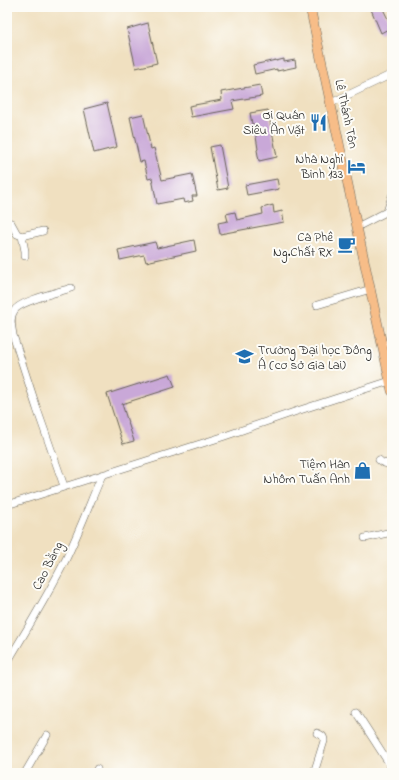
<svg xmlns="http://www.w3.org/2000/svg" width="399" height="780" font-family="'Indie Flower',sans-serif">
<rect width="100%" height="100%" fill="#fdfcf7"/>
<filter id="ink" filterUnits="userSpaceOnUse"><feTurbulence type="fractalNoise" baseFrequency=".025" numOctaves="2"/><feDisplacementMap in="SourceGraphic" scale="8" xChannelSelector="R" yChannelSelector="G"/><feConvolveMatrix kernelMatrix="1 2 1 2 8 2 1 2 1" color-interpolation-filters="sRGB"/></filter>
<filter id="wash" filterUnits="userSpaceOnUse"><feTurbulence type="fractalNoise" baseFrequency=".012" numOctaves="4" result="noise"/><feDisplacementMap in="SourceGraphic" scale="16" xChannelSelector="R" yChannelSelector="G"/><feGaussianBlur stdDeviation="0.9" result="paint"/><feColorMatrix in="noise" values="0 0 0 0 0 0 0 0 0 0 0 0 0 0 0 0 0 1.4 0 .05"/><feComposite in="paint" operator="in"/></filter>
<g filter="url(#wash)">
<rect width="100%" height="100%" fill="#f0e0c0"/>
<g id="blocks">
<g fill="#c9a8d8">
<path d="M370 7H382L392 27 381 33Z"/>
<path d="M148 23 157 63 136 68 127 29Z"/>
<path d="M284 59V62L295 60 296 67 277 71V69L255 74 253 65 276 60V61Z"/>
<path d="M260 85 262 96 232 101 234 109 191 117 189 106 222 100 221 92Z"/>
<path d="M107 103 117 147 94 153 84 109Z"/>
<path d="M268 110 277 157 259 161 257 150 258 149 254 124H252L250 113Z"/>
<path d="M143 114 151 149 154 148 162 180 192 174 197 196H192L193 201 184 203 183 199 157 204 152 178 148 179 144 161 140 162 130 117Z"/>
<path d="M220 145 228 188 218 190 210 147Z"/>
<path d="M277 179 279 189 247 195 245 185Z"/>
<path d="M273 205 274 213 282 211 284 222 220 234 218 223 228 221 226 214 235 212 237 220 263 214 262 208Z"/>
<path d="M194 240 196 251 146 262 144 255 120 260 118 250 155 242 157 248Z"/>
<path d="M170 374 175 387 122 404 134 441 123 444 107 394Z"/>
</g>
</g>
</g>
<g filter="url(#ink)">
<use href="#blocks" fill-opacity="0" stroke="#666155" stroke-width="1"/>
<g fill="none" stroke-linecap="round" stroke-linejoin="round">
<defs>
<g id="minor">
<path d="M331 103 392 74"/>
<path d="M387 212 392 196"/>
<path d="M7 222 11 223 17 234 22 236 43 231"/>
<path d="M357 227 392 209"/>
<path d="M22 236 25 251V256"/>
<path d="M317 305 371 289"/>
<path d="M383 345 392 342"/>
<path d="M379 460C383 464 386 464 392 463"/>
<path d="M64 486 37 409 13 335C12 327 9 318 14 311 19 301 59 292 71 288"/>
<path d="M7 505 222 437 297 411 390 381"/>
<path d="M365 538 392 532"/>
<path d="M7 663C27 629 48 595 66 559 79 532 90 503 102 475"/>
<path d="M356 712 392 768"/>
<path d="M25 773 47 735"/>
<path d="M95 773 97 769"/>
<path d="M314 773 324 741C324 736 322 735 317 733"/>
</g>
<path id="major" d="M310 7 392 391"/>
</defs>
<use href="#minor" stroke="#666155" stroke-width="8"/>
<use href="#major" stroke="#666155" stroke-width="10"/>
<use href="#minor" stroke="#fff" stroke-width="7"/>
<use href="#major" stroke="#f7bd88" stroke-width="9"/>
</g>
</g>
<defs>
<symbol id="restaurant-bare" viewBox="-9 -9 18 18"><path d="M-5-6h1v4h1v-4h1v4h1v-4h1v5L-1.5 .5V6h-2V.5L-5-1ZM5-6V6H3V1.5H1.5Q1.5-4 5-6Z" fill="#1f6fb2" stroke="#fdfcf7" stroke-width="2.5" paint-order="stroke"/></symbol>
<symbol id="hotel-bare" viewBox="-9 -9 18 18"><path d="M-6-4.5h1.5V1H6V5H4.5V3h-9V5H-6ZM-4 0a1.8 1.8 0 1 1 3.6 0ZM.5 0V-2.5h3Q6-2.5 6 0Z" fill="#1f6fb2" stroke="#fdfcf7" stroke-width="2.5" paint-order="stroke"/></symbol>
<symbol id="cafe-bare" viewBox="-9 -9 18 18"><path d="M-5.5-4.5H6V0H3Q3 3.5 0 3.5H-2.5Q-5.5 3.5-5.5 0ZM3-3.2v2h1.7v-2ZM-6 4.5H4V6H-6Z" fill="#1f6fb2" stroke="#fdfcf7" stroke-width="2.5" paint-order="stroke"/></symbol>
<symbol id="university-bare" viewBox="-9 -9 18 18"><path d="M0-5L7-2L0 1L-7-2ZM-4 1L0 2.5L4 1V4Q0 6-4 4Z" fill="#1f6fb2" stroke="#fdfcf7" stroke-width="2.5" paint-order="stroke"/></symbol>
<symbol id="shop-bare" viewBox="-9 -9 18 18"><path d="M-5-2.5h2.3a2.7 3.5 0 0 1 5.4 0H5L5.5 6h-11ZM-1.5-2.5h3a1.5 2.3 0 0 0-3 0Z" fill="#1f6fb2" stroke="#fdfcf7" stroke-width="2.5" paint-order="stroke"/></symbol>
</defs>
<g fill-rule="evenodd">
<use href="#restaurant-bare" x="306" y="110" width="25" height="25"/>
<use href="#hotel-bare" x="344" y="154" width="25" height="25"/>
<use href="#cafe-bare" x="334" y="232" width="25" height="25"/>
<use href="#university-bare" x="232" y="344" width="25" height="25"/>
<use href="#shop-bare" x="350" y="458" width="25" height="25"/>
</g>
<g text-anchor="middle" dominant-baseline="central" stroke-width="4" stroke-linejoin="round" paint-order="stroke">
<g font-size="13" fill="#1c1c1c" stroke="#fdfcf7">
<text transform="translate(346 114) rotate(78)">Lê Thánh Tôn</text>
<text transform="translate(48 566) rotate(-63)">Cao Bằng</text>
</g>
<g font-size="13" fill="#1c1c1c" stroke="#fdfcf7" text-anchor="end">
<text x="305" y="115">Ơi Quán<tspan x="305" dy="15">Siêu Ăn Vặt</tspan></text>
<text x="343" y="159">Nhà Nghỉ<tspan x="343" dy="15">Bình 133</tspan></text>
<text x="333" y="237">Cà Phê<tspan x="333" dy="15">Ng.Chất RX</tspan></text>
<text x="258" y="350" text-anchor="start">Trường Đại học Đông<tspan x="258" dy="15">Á (cơ sở Gia Lai)</tspan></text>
<text x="350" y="464">Tiệm Hàn<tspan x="350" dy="15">Nhôm Tuấn Anh</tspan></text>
</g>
</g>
<rect width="399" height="780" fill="none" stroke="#fdfcf7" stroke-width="24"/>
</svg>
